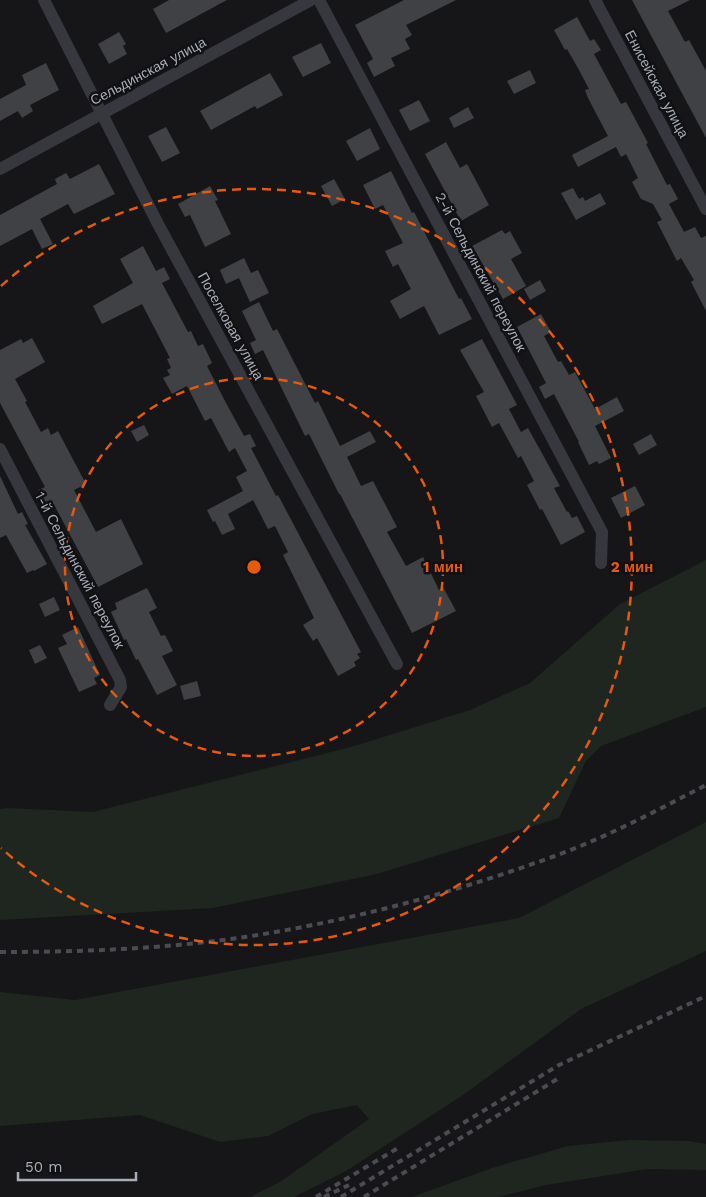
<svg xmlns="http://www.w3.org/2000/svg" width="706" height="1197" font-family="'Work Sans',sans-serif">
<rect width="100%" height="100%" fill="#161618"/>
<g fill="#1e261f">
<path d="M706 560V707L601 746 586 761 559 818 377 874 213 908 0 920V809L8 808 93 812 351 747 470 710 530 683 620 604Z"/>
<path d="M706 822V951L581 1009 463 1095 346 1171 294 1197H250L280 1182 369 1119 357 1105 312 1114 268 1136 220 1142 140 1115 0 1126V992L75 1000 519 918Z"/>
<path d="M629 1140 689 1141 706 1144V1170L647 1169 546 1185 498 1197H412L492 1168 568 1146Z"/>
</g>
<g fill="#404145">
<path d="M169 0H227L166 33 153 9Z"/>
<path d="M404 0H456L406 25 412 35 405 39 410 49 391 58 395 66 374 77 367 63 373 59 355 25Z"/>
<path d="M632 0H690L668 11 685 42 689 40 706 71V138Z"/>
<path d="M577 17 590 41 594 39 601 50 594 54 621 104 626 102 648 143 646 144 667 185 670 184 678 199 669 204 684 232 695 227 701 238 706 236V311L691 282 694 280 681 258 677 261 657 222 662 220 653 204 641 199 632 182 638 178 626 154 621 157 616 147 578 167 572 155 608 136 588 98 585 90 589 89 579 70 567 49 565 50 554 30Z"/>
<path d="M119 32 126 44 123 46 127 54 109 64 98 44Z"/>
<path d="M321 43 331 63 303 77 292 57Z"/>
<path d="M46 63 59 90 30 105 33 111 22 118 18 111 0 121V99L26 85 22 75Z"/>
<path d="M530 70 536 83 514 94 507 81Z"/>
<path d="M270 73 283 95 257 109 255 106 211 130 200 111Z"/>
<path d="M419 100 430 121 410 131 399 110Z"/>
<path d="M468 107 474 118 454 128 449 118Z"/>
<path d="M166 127 180 153 162 162 148 136Z"/>
<path d="M370 128 380 149 357 161 346 141Z"/>
<path d="M446 142 460 168 467 164 489 205 461 221 425 154Z"/>
<path d="M99 164 115 194 74 214 68 204 40 219 53 244 42 249 32 229 0 246V215L57 184 55 179 66 173 70 179Z"/>
<path d="M391 171 412 213 414 212 459 299 461 298 472 319 439 335 424 306 400 319 390 301 411 289 398 264 393 267 385 251 403 243 383 205 375 209 363 185Z"/>
<path d="M334 179 345 199 332 206 321 186Z"/>
<path d="M210 186 218 200 215 201 231 234 205 247 190 215 185 217 178 204Z"/>
<path d="M573 188 579 199 583 197 585 201 600 193 606 204 576 220 561 193Z"/>
<path d="M502 230 505 234 510 231 522 253 511 259 526 286 503 299 472 246Z"/>
<path d="M143 246 156 271 164 267 170 279 162 283 188 332 191 331 198 346 203 344 212 363 207 366 226 403 244 436 250 434 256 446 251 448 276 496 278 495 361 652 357 654 360 658 354 662 356 666 338 676 317 638 313 641 303 625 314 618 283 555 288 552 275 526 268 529 253 500 228 514 235 529 222 535 215 521 213 522 207 510 243 491 236 477 247 471 235 448 229 452 211 418 205 421 187 386 172 394 163 378 170 375 167 370 171 368 167 359 170 358 142 304 102 324 93 306 133 283 120 259Z"/>
<path d="M244 258 251 273 258 270 269 293 250 302 239 278 226 284 220 270Z"/>
<path d="M540 280 546 291 530 300 524 289Z"/>
<path d="M259 302 273 331 277 329 315 403 318 401 340 446 370 431 376 442 347 457 361 486 373 481 397 527 387 532 406 566 423 557 439 590 443 587 456 611 412 633 340 494H339L309 434 305 436 263 350 255 354 250 343 256 340 242 311Z"/>
<path d="M541 314 551 332 544 336 558 362 561 361 569 375 575 372 595 409 617 397 624 411 595 426 611 458 599 464 597 461 589 465 578 442H579L554 394 545 399 539 387 546 383 517 327Z"/>
<path d="M32 338 45 362 15 379 27 401 25 402 41 432 48 428 51 435 58 431 86 484 74 490 96 532 121 519 143 564 98 587 52 501 46 505 38 490 45 487 0 403V350L21 339 23 343Z"/>
<path d="M482 339 517 405 509 409 521 432 528 428 560 486 554 488 567 512 568 511 572 518 577 516 585 532 561 545 542 509 540 510 527 485 534 481 521 456 518 458 499 423 492 427 476 396 484 392 460 350Z"/>
<path d="M144 425 149 435 137 442 131 431Z"/>
<path d="M651 434 657 445 639 455 633 444Z"/>
<path d="M0 476 18 514 22 512 28 524 25 525 47 564 34 571 33 570 27 573 6 535 0 538Z"/>
<path d="M635 486 645 505 621 518 611 498Z"/>
<path d="M147 588 157 608 149 612 161 636 165 635 173 651 162 656 177 685 157 695 138 659 136 660 126 639 124 640 111 612 117 609 115 603Z"/>
<path d="M54 597 60 610 45 617 39 604Z"/>
<path d="M78 627 100 675 94 678 97 684 79 692 58 648 67 644 62 635Z"/>
<path d="M40 645 47 658 35 664 29 650Z"/>
<path d="M197 681 201 696 184 700 180 686Z"/>
</g>
<g fill="none" stroke-linecap="round" stroke-linejoin="round">
<g stroke="#37383d" stroke-width="12">
<path d="M44 0 158 224 397 664"/>
<path d="M319 0 602 532 601 563"/>
<path d="M595 0 706 209"/>
<path d="M0 169 311 0"/>
<path d="M0 449 120 680 121 687 110 705"/>
</g>
<g stroke="#4a4c52" stroke-width="4" stroke-dasharray="6 5" stroke-linecap="butt">
<path d="M0 952C81 952 164 949 245 937 350 921 453 893 552 857 605 838 656 811 706 785"/>
<path d="M316 1197 398 1148"/>
<path d="M324 1197 349 1185"/>
<path d="M341 1197 559 1065 706 996"/>
<path d="M364 1197 559 1078"/>
</g>
</g>
<g fill="none" stroke="#e8590c" stroke-width="2.5" stroke-dasharray="9 6">
<circle cx="254" cy="567" r="189"/>
<path d="M1 286A378 378 0 1 1 1 848"/>
</g>
<g text-anchor="middle" dominant-baseline="central" stroke-width="5" stroke-linejoin="round" paint-order="stroke">
<g font-size="14" fill="#a8adb8" stroke="#111113">
<text transform="translate(148 71) rotate(-28)">Сельдинская улица</text>
<text transform="translate(657 84) rotate(62)">Енисейская улица</text>
<text transform="translate(481 272) rotate(62)">2-й Сельдинский переулок</text>
<text transform="translate(231 326) rotate(61)">Поселковая улица</text>
<text transform="translate(80 570) rotate(62)">1-й Сельдинский переулок</text>
</g>
</g>
<circle cx="254" cy="567" r="8" fill="#e8590c" stroke="#111113" stroke-width="2.5"/>
<g font-size="15" text-anchor="middle" font-weight="bold" fill="#e8590c" stroke="#111113" stroke-width="5" stroke-linejoin="round" paint-order="stroke">
<text x="443" y="572">1 мин</text>
<text x="632" y="572">2 мин</text>
</g>
<path d="M18 1172v8h118v-8" fill="none" stroke="#a8adb8" stroke-width="2.5"/>
<text x="25" y="1172" font-size="15" fill="#a8adb8" stroke="#111113" stroke-width="4" paint-order="stroke">50 m</text>
</svg>
